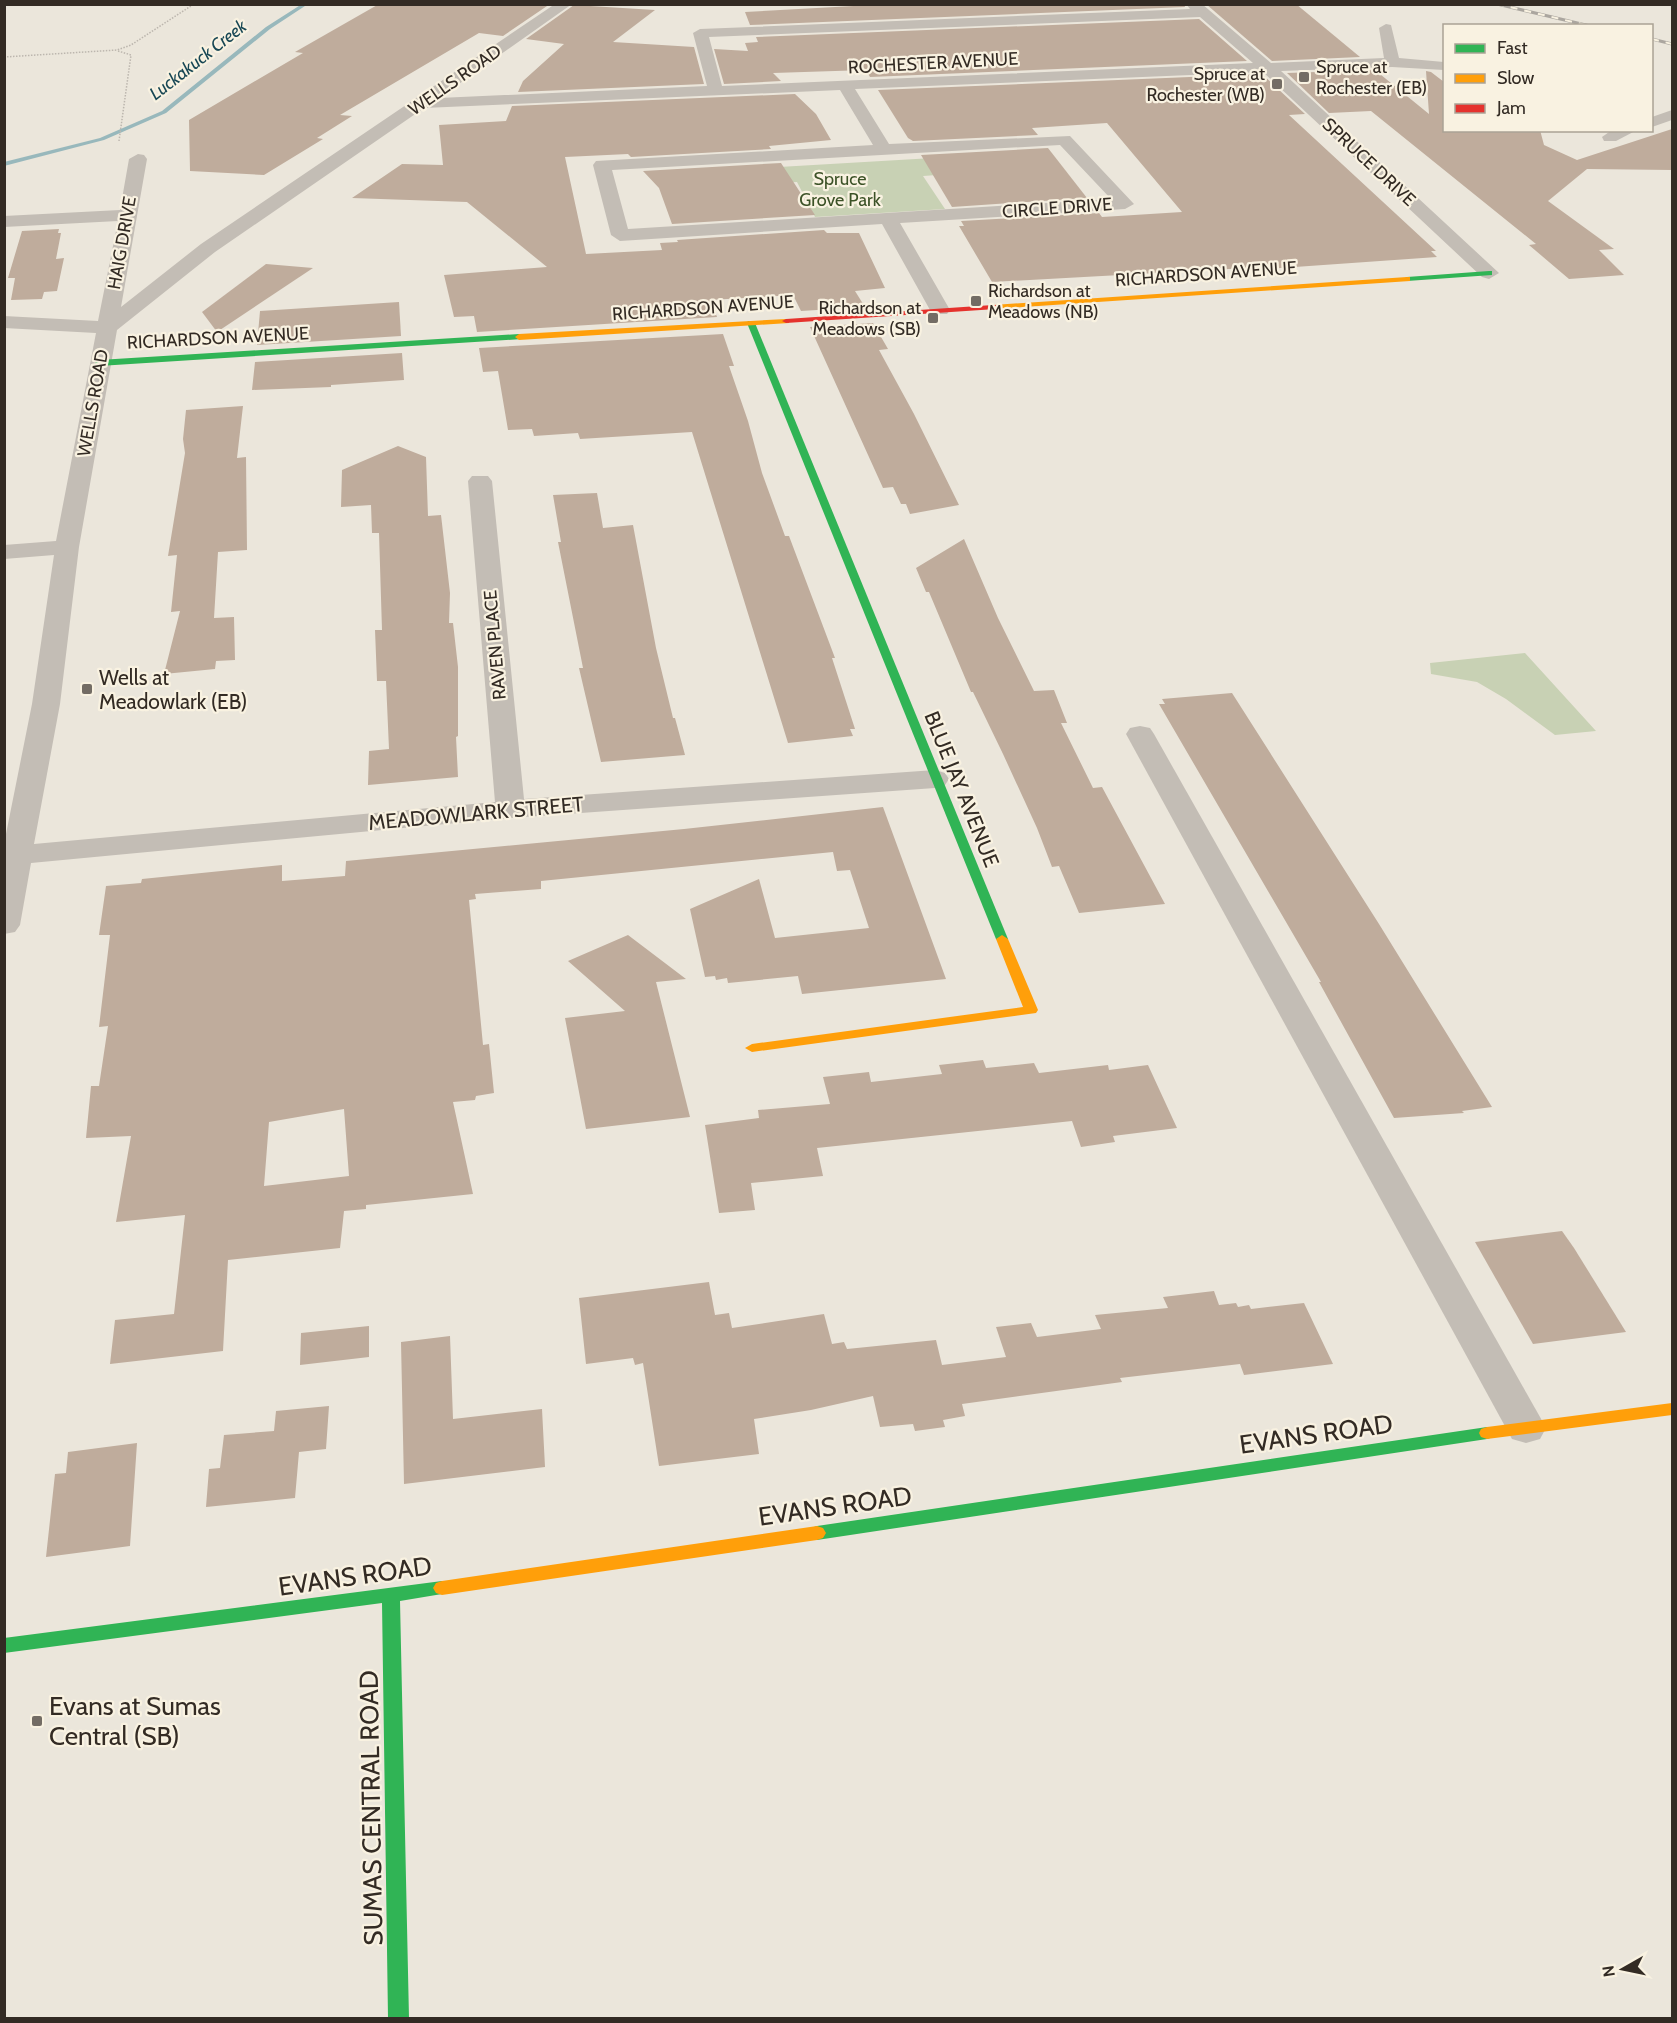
<svg xmlns="http://www.w3.org/2000/svg" width="1677" height="2023" font-family="Cabin,sans-serif">
<rect width="100%" height="100%" fill="#ebe6db"/>
<g fill="#c8d1b4">
<path d="M967 156 979 172 923 176 945 209 815 217 797 182 737 185 730 170Z"/>
<path d="M1525 653 1596 731 1555 735 1506 699 1477 682 1431 674 1430 663Z"/>
</g>
<g fill="none" stroke-linecap="round" stroke-linejoin="round">
<path fill="#98b8bc" fill-rule="evenodd" d="M302 4H308L270 29 166 113 104 140 4 166V162L100 138 162 111 266 27Z"/>
</g>
<g fill="#bfac9c" fill-rule="evenodd">
<path d="M379 4H550L503 36 479 33 340 115 352 116 317 138 323 139 264 175 190 171 189 120 303 53 295 52Z"/>
<path d="M890 4H1184L1185 7 750 25 745 12Z"/>
<path d="M1206 4H1296L1360 57 1272 61Z"/>
<path d="M574 5 655 10 613 42 694 47 704 84 518 92 523 81 564 44 526 39Z"/>
<path d="M1199 19 1247 61 870 77 866 70 773 73 781 81 724 84 714 49 748 51 745 43 758 42 756 37Z"/>
<path d="M1375 70 1429 114 1426 71 1431 72 1444 82V130H1540L1544 145 1577 160 1672 129V170L1587 169 1548 201 1614 249 1599 250 1624 275 1569 279 1529 245 1536 244 1371 111 1329 113 1287 73Z"/>
<path d="M1262 74 1305 114 1289 115 1436 251H1431L1437 257 1268 269 1265 267 992 282 959 226H964L961 221 1099 213 1102 217 1182 212 1107 123 1032 128 1038 135 913 141 908 138 878 90Z"/>
<path d="M795 94 816 114 831 140 769 146 771 149 631 157 628 154 565 157 586 254 662 250 660 243 678 242 677 240 824 230 827 233H859L885 288 855 291 865 307 801 311 793 295 711 300 717 317 477 332 474 316 454 317 444 275 547 267 467 202 352 198 402 164 443 165 439 125 506 121 512 106Z"/>
<path d="M1048 148 1087 198 952 207 921 155Z"/>
<path d="M781 163 815 215 672 224 659 188 643 171Z"/>
<path d="M59 229 58 233H61L56 259 64 258 57 291 44 292 42 299 11 300 15 278H8L22 231Z"/>
<path d="M266 264 313 268 217 332 202 312Z"/>
<path d="M399 302 401 336 257 345 260 311Z"/>
<path d="M873 323 888 349 879 350 914 414 959 505 910 514 906 504H901L893 487 883 488 810 327Z"/>
<path d="M723 334 734 366H729L748 421 762 473 785 536H789L835 658H832L855 729H850L853 736 788 743 692 432 580 439 578 433 534 436 532 429 508 430 498 371 483 372 479 348Z"/>
<path d="M402 353 404 380 331 385V387L252 390 255 362Z"/>
<path d="M243 406 237 458 246 457 247 550 218 552 214 618 234 617 235 660 216 661 215 669 164 674 180 611 171 612 177 555 168 556 185 453 183 439 186 410Z"/>
<path d="M398 446 426 457 428 516 441 515 450 593 449 623H453L458 667V736L456 737 458 777 368 785 369 751 389 749 386 681H377L375 630H382L379 533H372L371 505 341 507 342 470Z"/>
<path d="M597 493 603 528 633 525 656 648 673 718H675L685 755 601 762 579 668H583L558 542H561L553 495Z"/>
<path d="M964 539 998 618 1034 691 1054 690 1067 723H1061L1093 788 1102 787 1165 904 1079 913 1059 866 1052 867 1037 828 1003 754 973 692H971L929 592H926L916 568Z"/>
<path d="M1232 693 1379 924 1492 1107 1462 1111 1464 1113 1394 1118 1319 982H1321L1159 704H1165L1162 699Z"/>
<path d="M883 807 946 979 802 994 798 976 728 983 727 978 716 980 715 976 705 977 690 909 759 879 775 938 869 928 850 870 837 871 833 852 541 881V889L475 894 476 899 469 900 483 1045 489 1044 494 1093 476 1096 475 1100 453 1102 473 1194 366 1205V1209L344 1211 340 1248 228 1260 223 1351 110 1364 115 1320 174 1314 185 1215 116 1222 131 1136 86 1138 91 1086H99L108 1026 99 1027 110 935H99L106 886 141 883 142 879 282 865V881L345 876 346 861 684 829ZM344 1109 349 1176 264 1186 269 1122Z"/>
<path d="M628 935 686 979 656 982 690 1117 586 1129 565 1018 625 1011 568 961Z"/>
<path d="M983 1060 986 1068 1034 1063 1039 1073 1108 1065 1109 1070 1148 1065 1177 1128 1113 1136 1115 1142 1081 1147 1072 1121 817 1148 823 1176 751 1183 755 1210 719 1213 705 1125 759 1118 758 1110 830 1104 823 1077 869 1072 871 1082 942 1074 939 1065Z"/>
<path d="M1562 1231 1574 1248 1626 1332 1533 1344 1475 1242Z"/>
<path d="M709 1282 715 1315 729 1313 732 1328 824 1314 832 1344 844 1342 847 1349 936 1340 942 1365 1006 1357 996 1327 1031 1323 1037 1337 1101 1329 1095 1315 1168 1308 1163 1297 1214 1291 1219 1305 1236 1303 1238 1307 1249 1305 1251 1309 1304 1303 1333 1364 1244 1375 1240 1364 1120 1378 1122 1382 962 1404 965 1416 943 1420 945 1427 915 1431 913 1424 880 1427 873 1396 811 1410 754 1419 759 1454 659 1466 643 1363 635 1365 633 1358 586 1364 579 1298Z"/>
<path d="M369 1326V1357L300 1365 301 1333Z"/>
<path d="M450 1336 453 1419 542 1409 545 1467 404 1484 401 1342Z"/>
<path d="M329 1406 326 1449 299 1452 295 1498 206 1507 209 1469 220 1468 224 1435 274 1431 276 1411Z"/>
<path d="M137 1443 130 1546 46 1557 55 1474 66 1473 68 1452Z"/>
</g>
<g fill="none" stroke-linecap="round" stroke-linejoin="round">
<g stroke="#bcb6ae" stroke-width="1.5" stroke-dasharray="1.5 1.5" stroke-linecap="butt">
<path d="M118 51 131 55 119 141"/>
<path d="M4 57 117 50 131 45 194 4"/>
</g>
<g fill="#c3bdb5" fill-rule="evenodd">
<path d="M555 4H572L439 98 707 86 693 33 700 29 1190 9 1186 4H1202L1271 63 1384 58 1379 28 1386 24 1391 25 1399 58 1444 62V70L1392 67 1281 71 1499 273 1489 279 1482 277 1263 72 855 89 889 144 1070 136 1134 204 1125 209 900 223 950 310 947 314H933L930 310 882 224 620 241 611 235 593 165 596 161 873 145 840 90 424 108 215 252 117 330 79 547 60 704 34 844 495 802 468 481 472 476H488L492 481 524 799 935 770 945 773 949 779 945 785 935 788 510 818 31 863 20 925 15 932 4 934V844L32 704 54 555 4 559V545L56 541 96 333 4 328V316L98 321 118 221 4 227V216L120 210 129 159 138 154 144 155 147 159 121 307 201 244ZM1200 17 1253 63 722 86 709 37ZM1060 145 1111 199 628 229 612 170Z"/>
<path d="M1672 110V120L1652 127V117Z"/>
<path d="M1612 130H1637L1616 141H1604L1602 137Z"/>
<path d="M1140 726 1150 728 1154 734 1540 1417 1546 1428 1540 1439 1526 1443 1512 1439 1126 734 1130 728Z"/>
</g>
<g fill="#30b455" fill-rule="evenodd">
<path d="M1489 271H1492V275L1407 281 1403 279 1407 277Z"/>
<path d="M748 321 755 323 1008 939 1007 942 1002 943 996 939 747 323Z"/>
<path d="M519 334 523 337 522 339 99 366 95 363 99 360Z"/>
<path d="M1487 1427 1493 1429 1495 1433 1493 1437 1487 1439 817 1540 811 1538 808 1533 811 1528 817 1526Z"/>
<path d="M442 1581 448 1583 451 1588 448 1593 400 1601 409 2018H388L382 1603 4 1653V1638Z"/>
</g>
<g fill="#ff9f0a" fill-rule="evenodd">
<path d="M1407 277H1410V281L993 309 989 307 993 305Z"/>
<path d="M786 319H789V323L519 340 515 337 519 334Z"/>
<path d="M1002 935 1008 939 1038 1010 1036 1013 752 1052 745 1048 752 1044 1023 1007 996 939Z"/>
<path d="M1672 1403V1415L1487 1439 1481 1437 1479 1433 1481 1429 1487 1427Z"/>
<path d="M817 1526 823 1528 826 1533 823 1538 817 1540 442 1595 436 1593 433 1588 436 1583 442 1581Z"/>
</g>
<path fill="#e5322d" fill-rule="evenodd" d="M993 305H996V309L786 323 782 321 786 319Z"/>
<defs>
<g id="rail">
<path d="M1497 4 1590 26"/>
<path d="M1652 39 1672 44"/>
</g>
</defs>
<use href="#rail" stroke="#aba69f" stroke-width="3"/>
<use href="#rail" stroke="#f9f2e1" stroke-width="2" stroke-dasharray="7" stroke-linecap="butt"/>
</g>
<g fill="#736c64" stroke="#f9f2e1" stroke-width="2">
<rect x="1298" y="71" width="12" height="12" rx="3"/>
<rect x="1271" y="78" width="12" height="12" rx="3"/>
<rect x="970" y="295" width="12" height="12" rx="3"/>
<rect x="927" y="312" width="12" height="12" rx="3"/>
<rect x="81" y="683" width="12" height="12" rx="3"/>
<rect x="31" y="1715" width="12" height="12" rx="3"/>
</g>
<g text-anchor="middle" dominant-baseline="central" stroke-width="4.5" stroke-linejoin="round" paint-order="stroke">
<g font-size="18" font-style="italic" fill="#194855" stroke="#f9f2e1">
<text transform="translate(198 60) rotate(-38)">Luckakuck Creek</text>
</g>
<g font-size="18" fill="#332b24" stroke="#f9f2e1">
<text transform="translate(933 63) rotate(-3)">ROCHESTER AVENUE</text>
<text transform="translate(455 80) rotate(-35)">WELLS ROAD</text>
<text transform="translate(1369 162) rotate(43)">SPRUCE DRIVE</text>
<text transform="translate(1057 208) rotate(-4)">CIRCLE DRIVE</text>
<text transform="translate(122 243) rotate(-80)">HAIG DRIVE</text>
<text transform="translate(1206 274) rotate(-4)">RICHARDSON AVENUE</text>
<text transform="translate(703 308) rotate(-4)">RICHARDSON AVENUE</text>
<text transform="translate(218 338) rotate(-3)">RICHARDSON AVENUE</text>
<text transform="translate(93 403) rotate(-80)">WELLS ROAD</text>
<text transform="translate(495 645) rotate(-95)">RAVEN PLACE</text>
</g>
<g font-size="18" fill="#332b24" stroke="#f9f2e1" text-anchor="start">
<text x="1316" y="67">Spruce at<tspan x="1316" dy="21">Rochester (EB)</tspan></text>
<text x="1265" y="74" text-anchor="end">Spruce at<tspan x="1265" dy="21">Rochester (WB)</tspan></text>
<text x="988" y="291">Richardson at<tspan x="988" dy="21">Meadows (NB)</tspan></text>
<text x="921" y="308" text-anchor="end">Richardson at<tspan x="921" dy="21">Meadows (SB)</tspan></text>
</g>
<g font-size="18" fill="#3c5227" stroke="#f9f2e1">
<text x="840" y="179">Spruce<tspan x="840" dy="21">Grove Park</tspan></text>
</g>
<g font-size="21" fill="#332b24" stroke="#f9f2e1" text-anchor="start">
<text x="99" y="677">Wells at<tspan x="99" dy="24">Meadowlark (EB)</tspan></text>
</g>
<g font-size="21" fill="#332b24" stroke="#f9f2e1">
<text transform="translate(962 789) rotate(68)">BLUE JAY AVENUE</text>
<text transform="translate(476 813) rotate(-5)">MEADOWLARK STREET</text>
</g>
<g font-size="26" fill="#332b24" stroke="#f9f2e1">
<text transform="translate(1316 1434) rotate(-8)">EVANS ROAD</text>
<text transform="translate(835 1506) rotate(-8)">EVANS ROAD</text>
<text transform="translate(355 1576) rotate(-8)">EVANS ROAD</text>
<text transform="translate(371 1808) rotate(-91)">SUMAS CENTRAL ROAD</text>
</g>
<g font-size="26" fill="#332b24" stroke="#f9f2e1" text-anchor="start">
<text x="49" y="1706">Evans at Sumas<tspan x="49" dy="30">Central (SB)</tspan></text>
</g>
</g>
<rect width="1677" height="2023" fill="none" stroke="#332b24" stroke-width="12"/>
<rect x="1443" y="24" width="210" height="108" fill="#f9f2e1" stroke="#aaa295" stroke-width="1.5"/>
<rect x="1455" y="44" width="30" height="9" fill="#30b455" stroke="#aaa295" stroke-width="1.5"/>
<text x="1497" y="54" font-size="18" fill="#332b24">Fast</text>
<rect x="1455" y="74" width="30" height="9" fill="#ff9f0a" stroke="#aaa295" stroke-width="1.5"/>
<text x="1497" y="84" font-size="18" fill="#332b24">Slow</text>
<rect x="1455" y="104" width="30" height="9" fill="#e5322d" stroke="#aaa295" stroke-width="1.5"/>
<text x="1497" y="114" font-size="18" fill="#332b24">Jam</text>
<g transform="translate(1623 1969) rotate(261)" stroke="#f9f2e1" stroke-width="4.5" paint-order="stroke">
<path d="M0-4.5L10 22L0 15L-10 22Z" fill="#332b24"/>
<text y="-9" font-size="16" font-weight="bold" text-anchor="middle" fill="#332b24">N</text>
</g>
</svg>
